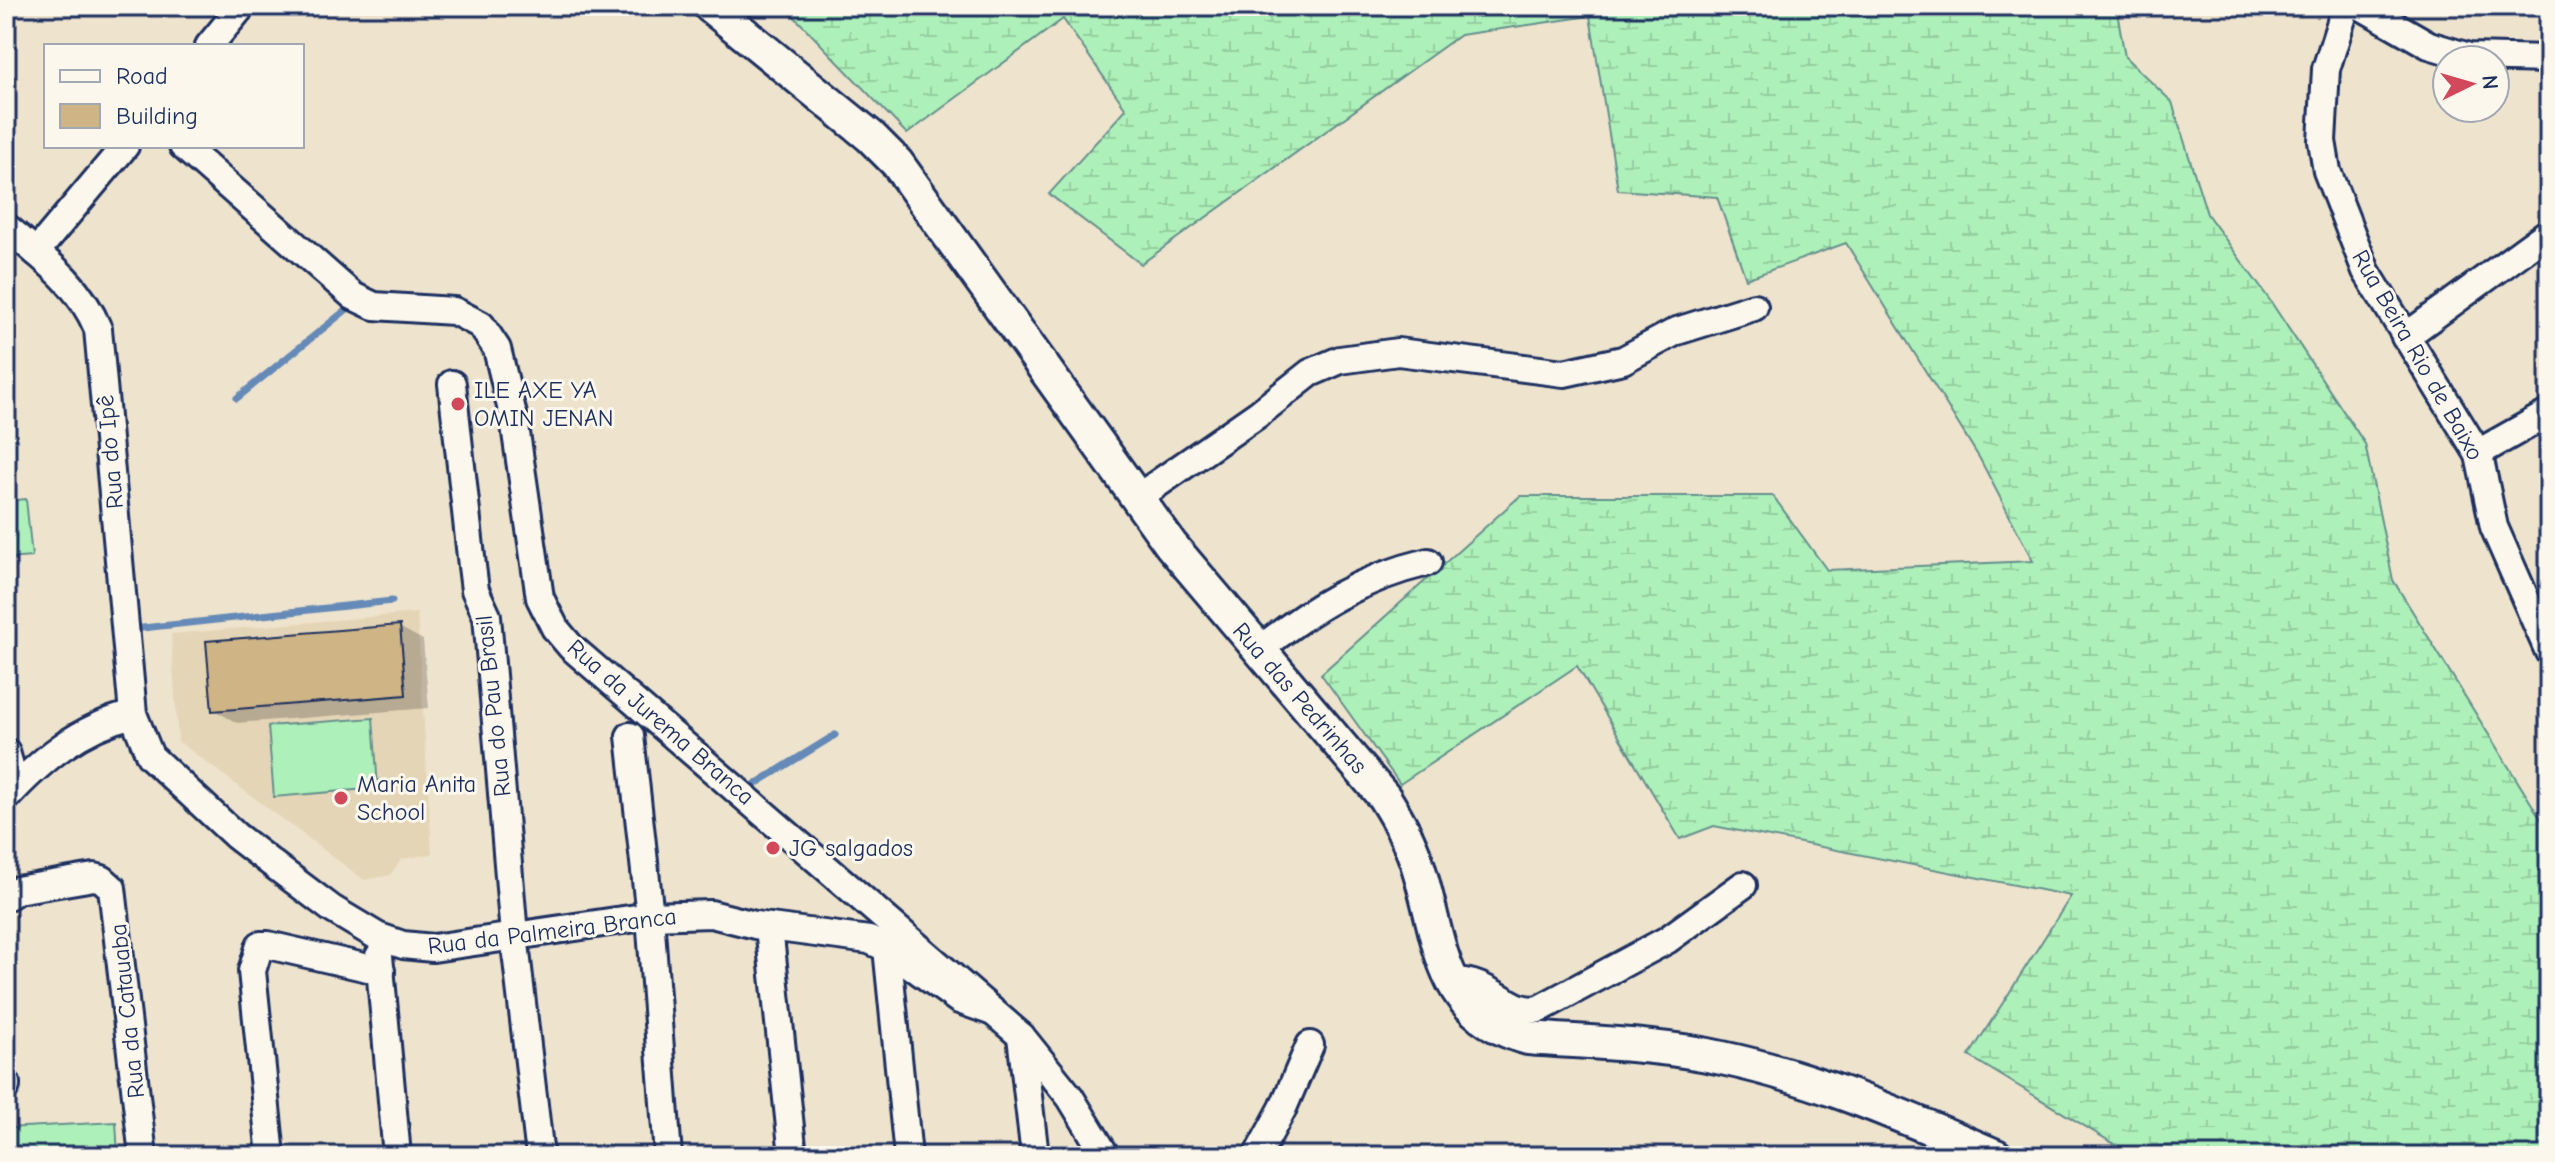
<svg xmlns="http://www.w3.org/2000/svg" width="2555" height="1162" font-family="'Comic Neue',sans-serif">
<defs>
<pattern id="wetland-marsh" width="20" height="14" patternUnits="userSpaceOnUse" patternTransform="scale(2)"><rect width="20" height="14" fill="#aef0b9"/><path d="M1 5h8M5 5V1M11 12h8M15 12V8" fill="none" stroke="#95cea1"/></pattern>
</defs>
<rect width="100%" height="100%" fill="#eee3cd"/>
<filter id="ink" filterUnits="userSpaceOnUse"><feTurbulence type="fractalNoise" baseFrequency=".0125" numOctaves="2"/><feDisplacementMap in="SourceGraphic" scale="16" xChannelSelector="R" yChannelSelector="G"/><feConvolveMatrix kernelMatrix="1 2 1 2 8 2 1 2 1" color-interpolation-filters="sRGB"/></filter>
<g filter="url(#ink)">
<path fill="#e5d5b7" d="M417 613 432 854 402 859 390 875 364 880 178 741 171 634Z"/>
<path fill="url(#wetland-marsh)" stroke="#64908c" stroke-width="2" d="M784 6H2116L2125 57 2172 102 2207 214 2269 299 2365 444 2393 580 2549 832V1156H2134L1969 1056 2071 896 1714 826 1680 839 1577 666 1400 784 1321 674 1520 496H1773L1827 570 2033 561 1980 459 1846 243 1746 279 1717 197 1618 190 1590 16 1460 35 1141 264 1049 194 1126 109 1063 19 907 134Z"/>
<g fill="#aef0b9" stroke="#64908c" stroke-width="2">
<path d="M26 499 32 557 6 559V501Z"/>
<path d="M373 718 378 788 274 797 268 726Z"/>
<path d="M116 1122 118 1156H6V1128Z"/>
</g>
<path fill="#0003" d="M399 627 423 640 429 708 237 723 214 710Z"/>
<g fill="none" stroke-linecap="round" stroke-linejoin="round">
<g stroke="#658ab7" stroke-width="7">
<path d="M237 398 346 310"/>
<path d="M133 629 392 601"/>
<path d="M749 788 835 735"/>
</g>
</g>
<path fill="#cfb485" stroke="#1b2f5e" stroke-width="2" d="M400 625 406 695 212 711 206 641Z"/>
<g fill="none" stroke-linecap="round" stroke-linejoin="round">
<defs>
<g id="minor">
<path d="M2346 6 2326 69 2322 141 2327 171 2366 271 2479 455 2494 527 2549 652"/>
<path d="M2361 6 2429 45 2469 57 2549 59"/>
<path d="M209 46 242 6"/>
<path d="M183 146 353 296 374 306 454 311 481 325 497 349 514 419 540 598 555 628 571 647 1021 1036 1070 1097 1106 1156"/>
<path d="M6 227C44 259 79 283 98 329L133 714 150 756 236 836 279 869 332 909 377 936 403 945 433 948 650 916 711 914 755 925 869 940 887 948 959 1000 993 1012"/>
<path d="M36 252 125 146"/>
<path d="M2405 337 2549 232"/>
<path d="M452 384 472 566 475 590 487 616 514 935 540 1156"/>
<path d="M2478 453 2549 413"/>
<path d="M1137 498 1258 414 1310 373 1340 360 1398 352 1564 373 1623 360 1677 331 1754 307"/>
<path d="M1258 651C1311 608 1361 578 1428 562"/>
<path d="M630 736 650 916 668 1156"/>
<path d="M6 752 16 787"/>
<path d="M6 798C43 758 79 728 133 714"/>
<path d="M6 897 17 890 94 877 102 879 112 888 143 1156"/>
<path d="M769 927 793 1156"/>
<path d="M887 948 908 1156"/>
<path d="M379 956 397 1156"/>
<path d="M1451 981C1494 980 1508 1015 1539 1009L1667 940 1743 885"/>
<path d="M1021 1036 1035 1156"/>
<path d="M6 1083V1086"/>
<path d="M271 1156 252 971 260 945H268L381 971"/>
<path d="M1257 1156 1283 1108 1310 1045"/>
</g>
<path id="major" d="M710 6 870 136 897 163 1171 545 1384 797C1398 819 1409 839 1417 863 1442 939 1436 1014 1528 1038 1593 1043 1658 1044 1722 1058 1817 1078 1907 1118 1996 1156"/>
</defs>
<use href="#minor" stroke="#1b2f5e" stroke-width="32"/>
<use href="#major" stroke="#1b2f5e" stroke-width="38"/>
<use href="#minor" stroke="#fbf7ec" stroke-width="26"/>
<use href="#major" stroke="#fbf7ec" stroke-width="32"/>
</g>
</g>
<g fill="#d1495b" stroke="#fbf7ec" stroke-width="3">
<circle cx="458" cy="404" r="8"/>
<circle cx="341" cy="798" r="8"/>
<circle cx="773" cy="848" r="8"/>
</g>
<g text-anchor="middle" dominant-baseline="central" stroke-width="6" stroke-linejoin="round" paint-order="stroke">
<g font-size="24" fill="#1b2f5e" stroke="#fbf7ec">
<text transform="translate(2418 355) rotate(60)">Rua Beira Rio de Baixo</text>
<text transform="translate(110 452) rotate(-95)">Rua do Ipê</text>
<text transform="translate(1300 698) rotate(49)">Rua das Pedrinhas</text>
<text transform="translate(493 706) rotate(-96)">Rua do Pau Brasil</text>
<text transform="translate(661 722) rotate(41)">Rua da Jurema Branca</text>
<text transform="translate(552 931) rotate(-7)">Rua da Palmeira Branca</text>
<text transform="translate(127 1011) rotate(-96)">Rua da Catauaba</text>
</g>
<g font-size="24" fill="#1b2f5e" stroke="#fbf7ec" text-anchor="start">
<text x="474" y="390">ILE AXE YA<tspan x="474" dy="28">OMIN JENAN</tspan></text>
<text x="357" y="784">Maria Anita<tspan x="357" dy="28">School</tspan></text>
<text x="789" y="848">JG salgados</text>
</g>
</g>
<rect width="2555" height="1162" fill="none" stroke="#fbf7ec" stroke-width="32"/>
<rect x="16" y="16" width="2523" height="1130" fill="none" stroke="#1b2f5e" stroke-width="3" filter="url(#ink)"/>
<rect x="44" y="44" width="260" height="104" fill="#fbf7ec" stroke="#a1a7b3" stroke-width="2"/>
<rect x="60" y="70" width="40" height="12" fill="#fbf7ec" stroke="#a1a7b3" stroke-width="2"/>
<text x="116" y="84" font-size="24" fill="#1b2f5e">Road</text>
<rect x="60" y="104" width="40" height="24" fill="#cfb485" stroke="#a1a7b3" stroke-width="2"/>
<text x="116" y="124" font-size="24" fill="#1b2f5e">Building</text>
<g transform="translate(2471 84) rotate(85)"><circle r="38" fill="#fbf7ec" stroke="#a1a7b3" stroke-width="2"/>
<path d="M0-6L14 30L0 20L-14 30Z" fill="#d1495b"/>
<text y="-12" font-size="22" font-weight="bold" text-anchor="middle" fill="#1b2f5e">N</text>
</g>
</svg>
